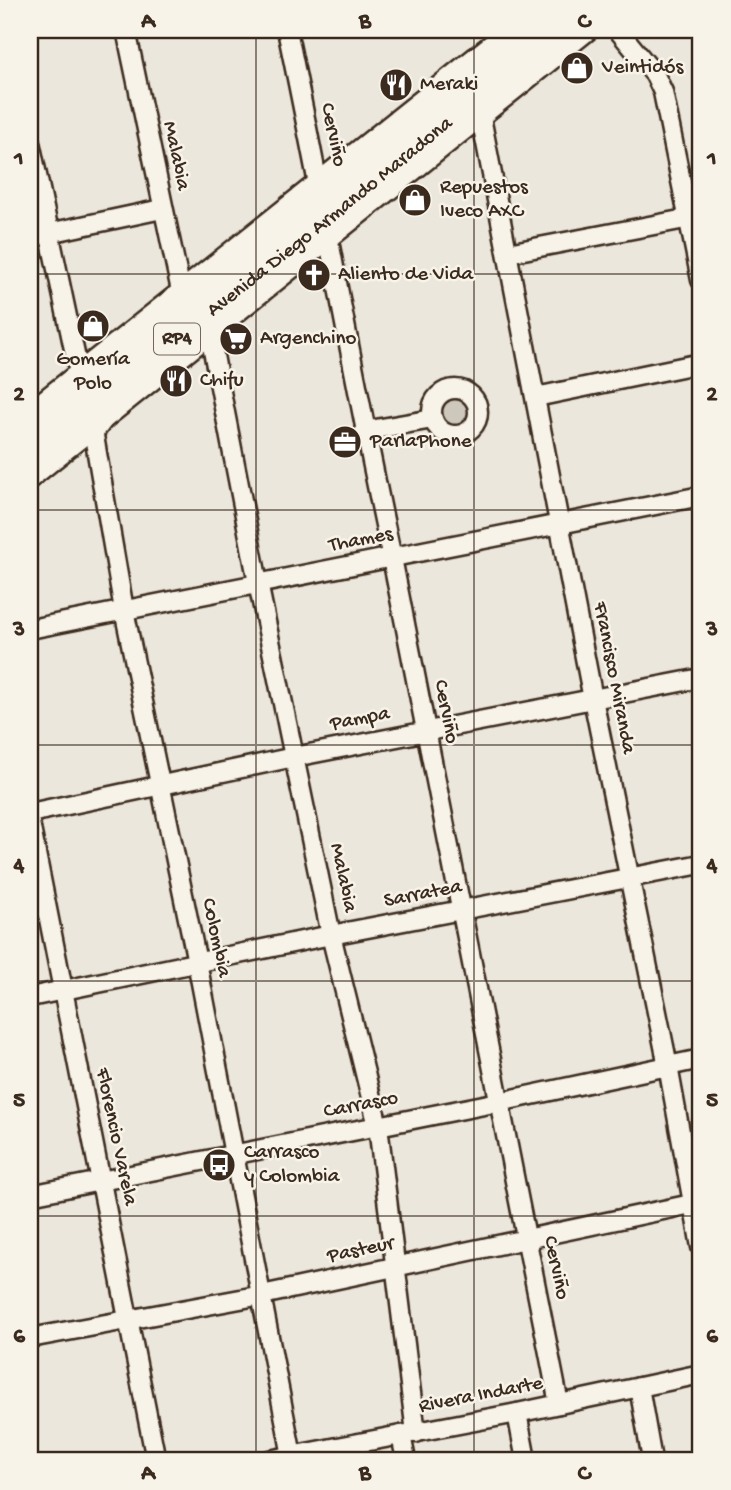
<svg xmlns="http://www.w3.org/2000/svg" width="731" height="1490" font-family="'Gochi Hand',sans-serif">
<rect width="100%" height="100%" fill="#ece7dc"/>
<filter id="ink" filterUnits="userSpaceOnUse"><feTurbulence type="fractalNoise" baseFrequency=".0143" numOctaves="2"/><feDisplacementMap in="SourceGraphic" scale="14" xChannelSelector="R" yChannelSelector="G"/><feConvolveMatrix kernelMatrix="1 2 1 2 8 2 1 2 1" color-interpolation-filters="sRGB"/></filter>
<g filter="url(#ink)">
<circle fill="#cec8bc" stroke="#84796d" stroke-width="2" cx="455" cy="412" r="15"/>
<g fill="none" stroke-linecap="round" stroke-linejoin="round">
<defs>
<g id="minor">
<path d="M126 30 181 291"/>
<path d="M287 30C324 205 354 382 392 558L559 1404"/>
<path d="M618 30 655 75 663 92 701 280"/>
<path d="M481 117 593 699 668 1066 701 1247"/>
<path d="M30 142 79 373"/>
<path d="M30 237 162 209"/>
<path d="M508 253 701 216"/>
<path d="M210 335 258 583 331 935 378 1126 416 1433"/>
<circle cx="455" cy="412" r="23"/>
<path d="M536 397 701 363"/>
<path d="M30 411 509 30"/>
<path d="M93 430 124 610 197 962 292 1456"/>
<path d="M364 431 433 419"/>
<path d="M30 479 589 30"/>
<path d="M30 629 701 496"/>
<path d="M30 813 294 757 701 678"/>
<path d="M30 823 156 1460"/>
<path d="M30 997 331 935 701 864"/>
<path d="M30 1195 499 1102 701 1059"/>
<path d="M30 1338 262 1295 701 1202"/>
<path d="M639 1387 652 1460"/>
<path d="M517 1413 526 1460"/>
<path d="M401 1435 406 1460"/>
<path d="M269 1460 517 1413 701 1374"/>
</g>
<g id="major">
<path d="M30 432 531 30"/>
<path d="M55 437 93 430 118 396"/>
<path id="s1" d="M30 455 325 223 563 30"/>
</g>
</defs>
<use href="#minor" stroke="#3b2a1e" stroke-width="23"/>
<use href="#major" stroke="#3b2a1e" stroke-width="28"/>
<use href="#minor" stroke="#f7f3e8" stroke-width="18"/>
<use href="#major" stroke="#f7f3e8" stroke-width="23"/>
</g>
</g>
<path fill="none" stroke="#3b2a1e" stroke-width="2" stroke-opacity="0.55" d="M256 30V1460M474 30V1460M30 274H701M30 510H701M30 745H701M30 981H701M30 1216H701"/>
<defs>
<symbol id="shop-disc" viewBox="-11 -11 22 22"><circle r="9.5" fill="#3b2a1e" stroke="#f7f3e8"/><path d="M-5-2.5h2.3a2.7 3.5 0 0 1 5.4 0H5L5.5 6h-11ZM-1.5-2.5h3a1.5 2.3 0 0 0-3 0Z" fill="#fff"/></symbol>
<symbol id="restaurant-disc" viewBox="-11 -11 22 22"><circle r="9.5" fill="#3b2a1e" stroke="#f7f3e8"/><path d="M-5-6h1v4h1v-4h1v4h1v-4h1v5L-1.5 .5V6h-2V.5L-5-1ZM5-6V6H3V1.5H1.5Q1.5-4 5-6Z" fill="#fff"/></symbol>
<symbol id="church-disc" viewBox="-11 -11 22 22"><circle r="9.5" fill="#3b2a1e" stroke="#f7f3e8"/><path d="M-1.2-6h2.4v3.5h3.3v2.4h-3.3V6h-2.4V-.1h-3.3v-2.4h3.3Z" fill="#fff"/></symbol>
<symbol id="supermarket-disc" viewBox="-11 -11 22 22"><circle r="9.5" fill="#3b2a1e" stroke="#f7f3e8"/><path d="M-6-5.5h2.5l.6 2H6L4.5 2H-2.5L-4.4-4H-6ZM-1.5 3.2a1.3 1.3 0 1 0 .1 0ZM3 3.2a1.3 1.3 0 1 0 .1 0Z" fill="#fff"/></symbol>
<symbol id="office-disc" viewBox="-11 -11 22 22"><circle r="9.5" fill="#3b2a1e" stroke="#f7f3e8"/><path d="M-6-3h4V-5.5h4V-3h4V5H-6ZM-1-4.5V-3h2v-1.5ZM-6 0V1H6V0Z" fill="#fff"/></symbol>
<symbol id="bus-disc" viewBox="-11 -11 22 22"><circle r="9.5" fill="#3b2a1e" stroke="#f7f3e8"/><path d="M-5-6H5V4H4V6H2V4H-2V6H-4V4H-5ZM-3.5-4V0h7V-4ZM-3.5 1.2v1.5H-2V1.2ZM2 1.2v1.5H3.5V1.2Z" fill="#fff"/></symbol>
</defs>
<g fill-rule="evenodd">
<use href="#shop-disc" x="558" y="49" width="38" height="38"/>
<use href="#restaurant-disc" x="377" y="66" width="38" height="38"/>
<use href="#shop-disc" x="396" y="181" width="38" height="38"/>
<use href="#church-disc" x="295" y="256" width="38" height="38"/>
<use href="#shop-disc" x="74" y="307" width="38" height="38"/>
<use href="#supermarket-disc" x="217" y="320" width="38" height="38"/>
<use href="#restaurant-disc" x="157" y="362" width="38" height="38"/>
<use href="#office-disc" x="326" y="423" width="38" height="38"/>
<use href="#bus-disc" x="200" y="1146" width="38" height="38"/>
</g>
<g text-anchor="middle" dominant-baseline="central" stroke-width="5" stroke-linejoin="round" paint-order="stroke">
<rect fill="#f7f3e8" stroke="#73665b" stroke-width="2" x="154" y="323.5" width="46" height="31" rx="5"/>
<g font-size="19" font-weight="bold" fill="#3b2a1e">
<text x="177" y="339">RP4</text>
</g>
<g font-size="21" fill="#3b2a1e" stroke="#f7f3e8" text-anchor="start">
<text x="602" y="68">Veintidós</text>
<text x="420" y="85">Meraki</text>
<text x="440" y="188">Repuestos<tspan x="440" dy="24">Iveco AXC</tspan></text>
<text x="338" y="275">Aliento de Vida</text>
<text x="260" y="339">Argenchino</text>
<text x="93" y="360" text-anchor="middle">Gomería<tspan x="93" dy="24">Polo</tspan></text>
<text x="200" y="381">Chifu</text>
<text x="370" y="442">ParlaPhone</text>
<text x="244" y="1153">Carrasco<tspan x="244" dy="24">y Colombia</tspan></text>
</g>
<g font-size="21" fill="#3b2a1e" stroke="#f7f3e8">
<text transform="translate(332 135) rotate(78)">Cerviño</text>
<text transform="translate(175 156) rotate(78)">Malabia</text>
<text stroke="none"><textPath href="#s1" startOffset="383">Avenida Diego Armando Maradona</textPath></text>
<text transform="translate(361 541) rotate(-11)">Thames</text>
<text transform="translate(613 678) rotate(79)">Francisco Miranda</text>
<text transform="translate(445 712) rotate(79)">Cerviño</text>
<text transform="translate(360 720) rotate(-11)">Pampa</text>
<text transform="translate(342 878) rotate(78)">Malabia</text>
<text transform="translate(423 895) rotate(-11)">Sarratea</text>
<text transform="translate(215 938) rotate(78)">Colombia</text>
<text transform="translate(361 1106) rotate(-11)">Carrasco</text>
<text transform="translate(115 1137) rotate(78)">Florencio Varela</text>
<text transform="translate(361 1251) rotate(-12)">Pasteur</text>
<text transform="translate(555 1268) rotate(78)">Cerviño</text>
<text transform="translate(481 1396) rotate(-11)">Rivera Indarte</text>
</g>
</g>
<rect width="731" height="1490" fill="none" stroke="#f7f3e8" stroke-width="77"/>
<rect x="38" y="38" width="654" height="1414" fill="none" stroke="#3b2a1e" stroke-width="2.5"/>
<g font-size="23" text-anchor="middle" font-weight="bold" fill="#3b2a1e">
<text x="148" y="27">A</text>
<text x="365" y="27">B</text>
<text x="584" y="27">C</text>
<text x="19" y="164">1</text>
<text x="712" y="164">1</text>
<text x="19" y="400">2</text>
<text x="712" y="400">2</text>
<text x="19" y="635">3</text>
<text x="712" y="635">3</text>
<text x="19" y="871">4</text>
<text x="712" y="871">4</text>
<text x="19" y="1106">5</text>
<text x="712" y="1106">5</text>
<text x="19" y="1342">6</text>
<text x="712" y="1342">6</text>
<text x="148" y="1479">A</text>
<text x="365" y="1479">B</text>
<text x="584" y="1479">C</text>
</g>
</svg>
